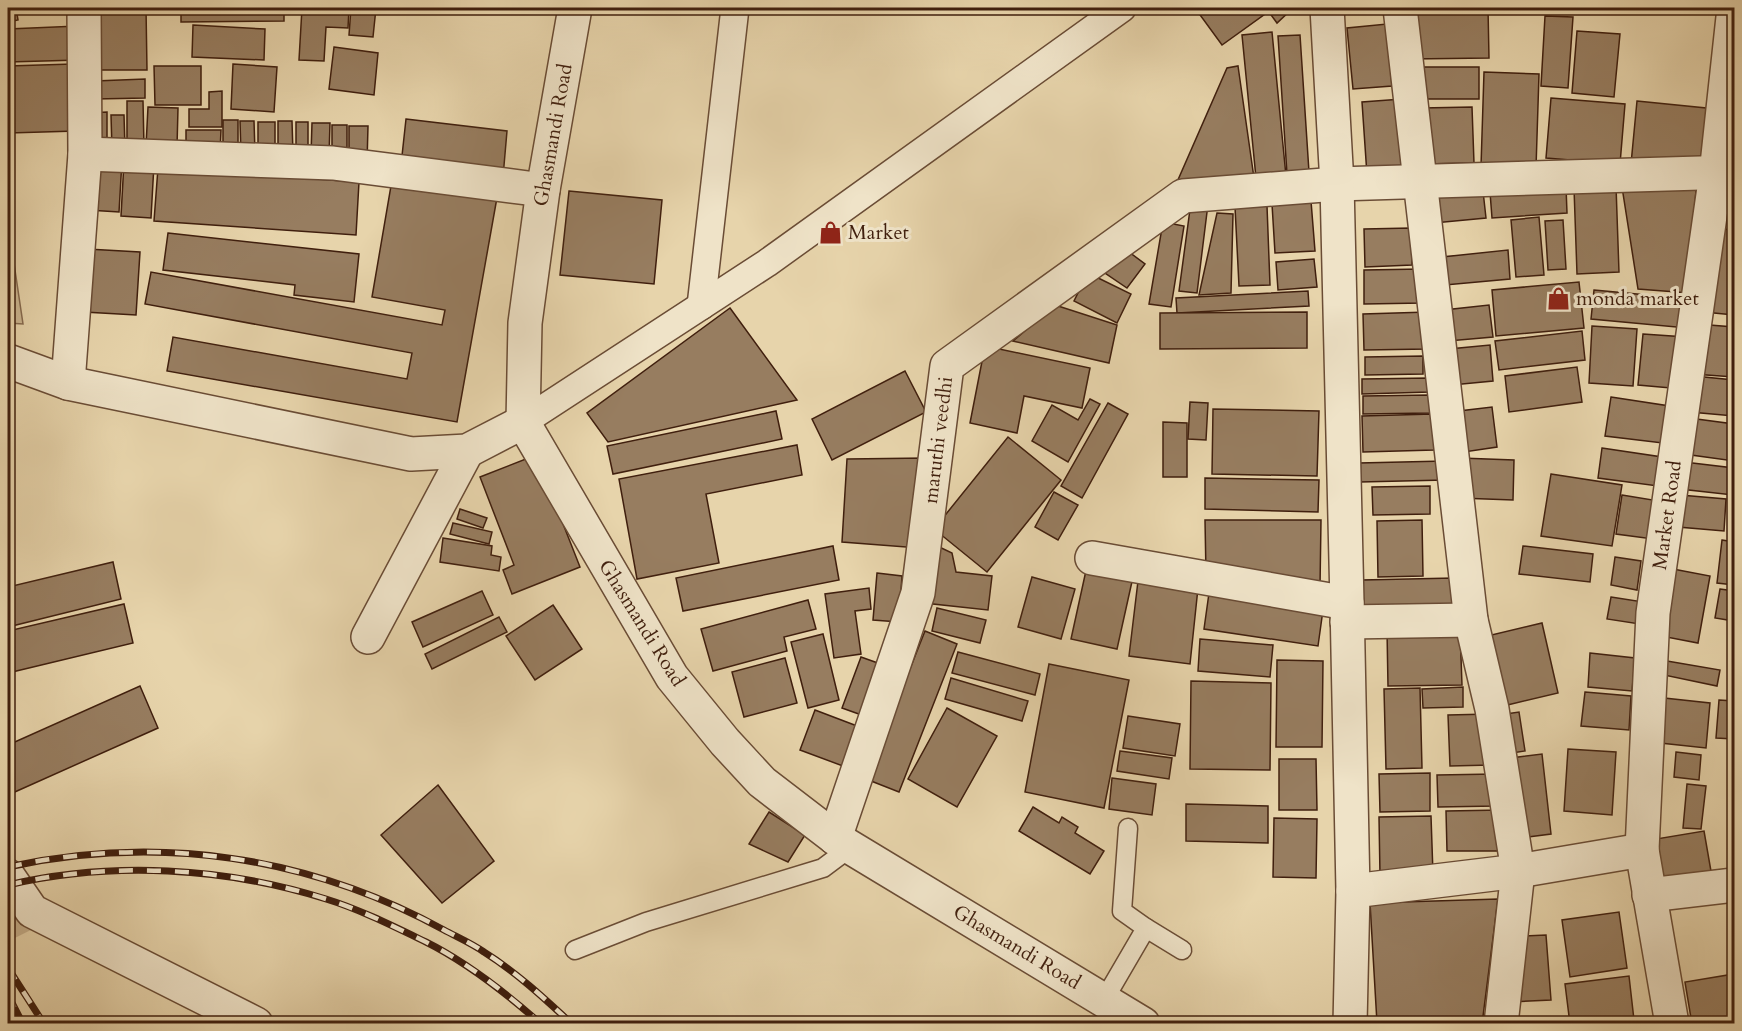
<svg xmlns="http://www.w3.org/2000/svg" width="1742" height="1031" font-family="Cardo,serif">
<rect width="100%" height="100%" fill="#e7d4ab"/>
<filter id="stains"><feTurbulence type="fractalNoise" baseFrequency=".00333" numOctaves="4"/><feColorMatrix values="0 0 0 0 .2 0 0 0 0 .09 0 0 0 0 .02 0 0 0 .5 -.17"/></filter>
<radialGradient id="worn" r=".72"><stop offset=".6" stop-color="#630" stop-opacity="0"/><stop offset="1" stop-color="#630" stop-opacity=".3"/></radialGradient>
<path fill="#cbb590" stroke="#866a4f" stroke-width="1.5" d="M8 223 23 324 8 323Z"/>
<g fill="#977d60" stroke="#401f0e" stroke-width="1.5">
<path d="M8 8H16L18 20 8 22Z"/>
<path d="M96 8H146L147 70H97Z"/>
<path d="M181 8H284V21L181 22Z"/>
<path d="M302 8H349L348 28 326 27 324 61 299 60Z"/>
<path d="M351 8H376L373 37 349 35Z"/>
<path d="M1195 8H1260L1265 14 1222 45Z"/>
<path d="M1266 8H1293L1277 23Z"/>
<path d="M1409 8H1488L1489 58 1410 59Z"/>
<path d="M1545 16 1573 17 1568 88 1541 86Z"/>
<path d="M1387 24 1392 86 1353 89 1347 28Z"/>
<path d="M193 25 265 29 264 60 192 57Z"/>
<path d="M78 26 79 60 8 62V29Z"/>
<path d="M1577 31 1620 34 1614 97 1572 93Z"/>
<path d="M1272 32 1286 176 1256 178 1242 35Z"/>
<path d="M1300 35 1309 172 1287 174 1278 36Z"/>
<path d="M334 47 378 53 374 95 329 89Z"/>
<path d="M73 64 76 131 9 133 8 66Z"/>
<path d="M233 64 277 67 274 112 231 109Z"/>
<path d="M154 66H201V105H155Z"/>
<path d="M1238 66 1255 185 1174 189 1227 68Z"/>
<rect x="1420" y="67" width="59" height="32"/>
<path d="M1484 72 1539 74 1536 168 1481 166Z"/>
<path d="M145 79V98L95 99V81Z"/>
<path d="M222 91V127H189V109H209V92Z"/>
<path d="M1551 98 1625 104 1620 164 1546 158Z"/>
<path d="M1402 99 1408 172 1367 175 1362 102Z"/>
<path d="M127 101H143L144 147H127Z"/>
<path d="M1637 101 1716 109 1710 171 1631 164Z"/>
<path d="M148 107 178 108 177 147 146 146Z"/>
<path d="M1472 107 1474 163 1424 164 1422 108Z"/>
<path d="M107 112V140L89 141V113Z"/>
<path d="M111 115H124L125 149H112Z"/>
<path d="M406 119 507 131 503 177 401 165Z"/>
<path d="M223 120H238V155L223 154Z"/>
<path d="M240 121H254L255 153 241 154Z"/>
<path d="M278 121H292L293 154H278Z"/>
<rect x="258" y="122" width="17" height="31"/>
<rect x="296" y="122" width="12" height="30"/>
<path d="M312 123H330L329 156 311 155Z"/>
<rect x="332" y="125" width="15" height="31"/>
<path d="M349 126H368L367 163H349Z"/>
<path d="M186 130H221L220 152H186Z"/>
<path d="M91 159 122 160 119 212 88 210Z"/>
<path d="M124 162 154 164 151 218 121 216Z"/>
<path d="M158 168 359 182 356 235 154 221Z"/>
<path d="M393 174 498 192 457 422 167 371 173 337 407 379 412 353 145 304 151 272 442 325 445 310 372 297Z"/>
<path d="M1731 176H1734V227H1732Z"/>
<path d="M1616 186 1619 272 1577 274 1574 188Z"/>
<path d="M1566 187 1567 213 1492 218 1490 192Z"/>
<path d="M1622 187 1696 190 1689 293 1638 289Z"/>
<path d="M569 191 662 200 654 284 560 275Z"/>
<path d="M1483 191 1486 218 1434 223 1431 196Z"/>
<path d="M1311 201 1315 251 1275 253 1272 204Z"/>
<path d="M1191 202 1208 204 1197 293 1179 291Z"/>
<path d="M1267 206 1270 285 1239 286 1235 207Z"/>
<path d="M1217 213 1233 214 1231 293 1199 295Z"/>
<path d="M1539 217 1544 275 1516 277 1511 220Z"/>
<path d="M1563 220 1566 269 1548 270 1545 221Z"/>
<path d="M1163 222 1184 226 1171 307 1149 304Z"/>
<path d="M1411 228 1412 265 1365 267 1364 229Z"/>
<path d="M1712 228 1734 230V315L1704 312Z"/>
<path d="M168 233 359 254 354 302 294 295 295 285 163 270Z"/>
<path d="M1121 246 1145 264 1127 288 1102 271Z"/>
<path d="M87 249 140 252 136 315 84 312Z"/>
<path d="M1508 250 1510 279 1445 285 1442 257Z"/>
<path d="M1314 259 1317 287 1278 290 1276 262Z"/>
<path d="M1422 269 1423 303 1364 304V270Z"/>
<path d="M1088 273 1131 294 1117 323 1074 301Z"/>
<path d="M1579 282 1584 328 1496 336 1492 290Z"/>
<path d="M1594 290 1690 299 1687 328 1591 319Z"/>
<path d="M1308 291 1309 306 1177 313 1176 298Z"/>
<path d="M1055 305 1117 325 1109 363 1013 341Z"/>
<path d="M1489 305 1493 337 1448 341 1444 310Z"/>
<path d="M730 308 797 400 608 442 587 413Z"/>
<path d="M1307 312V348L1160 349V313Z"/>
<path d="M1428 312V349L1364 350 1363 314Z"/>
<path d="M1697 324 1734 327V377L1693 374Z"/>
<path d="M1592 326 1637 329 1633 386 1589 383Z"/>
<path d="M1582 331 1585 360 1499 370 1495 341Z"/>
<path d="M1643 334 1686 337 1682 389 1638 385Z"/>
<path d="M1490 345 1493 381 1452 385 1449 349Z"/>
<path d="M985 346 1090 368 1082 408 1024 396 1017 433 970 423Z"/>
<path d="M1423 356V374L1365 375V357Z"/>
<path d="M1577 367 1582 402 1509 412 1505 376Z"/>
<path d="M905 371 926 412 832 460 812 419Z"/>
<path d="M1694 376 1734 380V416L1690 412Z"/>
<path d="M1430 378V392L1362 394V379Z"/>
<path d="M1430 395V413L1363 414V396Z"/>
<path d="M1611 397 1676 407 1671 444 1605 436Z"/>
<path d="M1090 399 1100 404 1068 462 1032 441 1052 405 1078 420Z"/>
<path d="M1190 402 1208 403 1206 440 1188 439Z"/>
<path d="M1108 403 1128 414 1082 498 1061 486Z"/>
<path d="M1492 407 1497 447 1464 452 1459 411Z"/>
<path d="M1213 409 1319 411 1317 476 1212 474Z"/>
<path d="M776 411 782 439 613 474 607 446Z"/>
<path d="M1433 414 1434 450 1363 452 1362 416Z"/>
<path d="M1689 418 1734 424V461L1684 454Z"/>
<path d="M1163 422 1187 423V477H1163Z"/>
<path d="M1008 437 1061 480 987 572 934 529Z"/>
<path d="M797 445 802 475 706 494 719 563 637 579 619 479Z"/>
<path d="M1602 448 1662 457 1658 486 1598 478Z"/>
<path d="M536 455 580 567 512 594 503 570 514 565 480 477Z"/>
<path d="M926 458 919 548 842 542 847 459Z"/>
<path d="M1460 458 1514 460 1513 500 1459 498Z"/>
<path d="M1445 461V480L1360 482 1359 463Z"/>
<path d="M1684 462 1734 468 1733 495 1680 489Z"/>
<path d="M1551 474 1622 485 1612 546 1541 536Z"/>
<path d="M1205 478 1319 480 1318 512 1205 509Z"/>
<path d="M1430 486V514L1373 515 1372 487Z"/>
<path d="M1054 492 1078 505 1058 540 1035 527Z"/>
<path d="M1622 495 1659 501 1653 539 1616 534Z"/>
<path d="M1680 495 1726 499 1724 531 1678 527Z"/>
<path d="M460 509 487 518 483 528 457 519Z"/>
<path d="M1205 520H1321L1320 587 1206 574Z"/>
<path d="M1422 520 1423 576 1378 577 1377 521Z"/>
<path d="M453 523 492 532 489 544 450 534Z"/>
<path d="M443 538 492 546 491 555 501 557 499 571 440 562Z"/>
<path d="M1722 540 1734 542V585L1717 583Z"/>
<path d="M931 543 952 553 956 572 992 576 988 610 924 603Z"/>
<path d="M833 546 839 580 683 611 676 578Z"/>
<path d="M1523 546 1593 554 1590 582 1519 574Z"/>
<path d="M1615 557 1641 561 1637 590 1611 585Z"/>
<path d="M113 562 121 599 8 627V587Z"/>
<path d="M1087 566 1133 577 1117 649 1071 639Z"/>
<path d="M1673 569 1710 576 1698 643 1661 636Z"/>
<path d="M877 573 902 576 899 622 873 620Z"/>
<path d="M1032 577 1075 589 1061 639 1018 627Z"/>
<path d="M1454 578V609L1362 611V580Z"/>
<path d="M1138 581 1198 588 1190 664 1129 656Z"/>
<path d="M869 588 871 609 855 611 861 654 834 658 825 594Z"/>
<path d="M1720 589 1734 591V621L1715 618Z"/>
<path d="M482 591 493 615 423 647 412 622Z"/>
<path d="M1209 593 1323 610 1318 646 1204 629Z"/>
<path d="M1611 597 1650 603 1646 625 1607 619Z"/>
<path d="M808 600 816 629 784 637 787 651 713 671 701 629Z"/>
<path d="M124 604 133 643 8 673V631Z"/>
<path d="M553 605 582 649 535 680 506 636Z"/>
<path d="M937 608 986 620 980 643 932 631Z"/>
<path d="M499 617 507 632 432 669 425 654Z"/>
<path d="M1542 623 1558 693 1499 707 1483 637Z"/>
<path d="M1460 629 1462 685 1388 686 1387 630Z"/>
<path d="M925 631 957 644 899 792 866 779Z"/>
<path d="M823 634 839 700 808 708 791 642Z"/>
<path d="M1200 639 1273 645 1270 677 1198 671Z"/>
<path d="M958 652 1040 674 1035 695 952 673Z"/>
<path d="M1590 653 1635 658 1632 691 1588 687Z"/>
<path d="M861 657 889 667 870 718 842 708Z"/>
<path d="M785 658 797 703 744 717 732 672Z"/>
<path d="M1277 660 1323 661 1322 747H1276Z"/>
<path d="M1667 661 1720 670 1717 686 1664 675Z"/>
<path d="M1049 664 1129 680 1104 808 1025 792Z"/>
<path d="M951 678 1028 701 1022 721 945 699Z"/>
<path d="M1191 681 1271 683 1270 770 1190 769Z"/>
<path d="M140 686 158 728 8 795V745Z"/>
<path d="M1463 687V707L1423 708 1422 689Z"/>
<path d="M1420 688 1422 768 1386 769 1384 689Z"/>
<path d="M1585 692 1631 696 1629 730 1581 726Z"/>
<path d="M1655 697 1710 703 1706 748 1651 742Z"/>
<path d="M1719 700 1734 701V739L1716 738Z"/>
<path d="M947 708 997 736 957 807 908 779Z"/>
<path d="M815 710 865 729 851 769 800 750Z"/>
<path d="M1519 712 1525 751 1506 754 1499 715Z"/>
<path d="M1490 714 1491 765 1450 766 1448 715Z"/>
<path d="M1128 716 1180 724 1175 756 1123 748Z"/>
<path d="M1568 749 1616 752 1612 815 1564 811Z"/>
<path d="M1120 751 1172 758 1169 779 1117 771Z"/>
<path d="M1676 752 1701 755 1699 780 1674 777Z"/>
<path d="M1542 754 1551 834 1521 838 1511 758Z"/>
<path d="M1279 759H1316L1317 810H1279Z"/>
<path d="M1430 773V811L1380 812 1379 774Z"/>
<path d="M1495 774 1496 806 1438 807 1437 775Z"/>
<path d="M1112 778 1156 784 1152 815 1109 809Z"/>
<path d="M1687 784 1706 786 1701 829 1683 828Z"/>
<path d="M438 785 494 861 442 903 381 835Z"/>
<path d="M1186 804 1268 806V843L1186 841Z"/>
<path d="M1033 807 1059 823 1062 817 1078 827 1075 833 1104 851 1090 874 1019 831Z"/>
<path d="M1502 810V851H1447L1446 811Z"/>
<path d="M769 812 805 835 788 862 749 844Z"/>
<path d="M1431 816 1433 874 1380 875 1379 817Z"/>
<path d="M1274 818 1317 819 1316 878 1273 877Z"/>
<path d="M1704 831 1712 877 1658 886 1650 840Z"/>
<path d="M1498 899 1482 1024 1377 1023 1370 903Z"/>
<path d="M1619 912 1627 968 1570 977 1562 920Z"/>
<path d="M1546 935 1551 1000 1510 1002 1523 936Z"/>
<path d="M1734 974V1017L1692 1024 1685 982Z"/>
<path d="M1629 976 1634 1020 1604 1024H1570L1565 984Z"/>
</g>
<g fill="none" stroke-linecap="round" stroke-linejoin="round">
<path stroke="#c6b08c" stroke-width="33" stroke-dasharray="33 16" stroke-linecap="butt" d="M8 923 32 911"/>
<defs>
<g id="service">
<path d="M1146 928 1182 950"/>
<path d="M575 950 646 922 823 868 851 847"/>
<path d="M1104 1000 1146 928 1122 911 1128 828"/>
</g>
<g id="pedestrian">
<path d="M701 306 735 8"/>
<path d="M523 422 767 263 1122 8"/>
</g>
<g id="minor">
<path d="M1400 8 1471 620 1492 709 1518 871 1501 1024"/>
<path d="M85 154 333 163 543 190"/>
<path d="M68 383 85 154 84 8"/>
<path d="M1092 558 1347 603"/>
<path d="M1347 622 1471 620"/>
<path d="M368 637 467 451"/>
<path d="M835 838 918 593 947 366 1183 196 1337 184 1734 172"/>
<path d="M1353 891 1518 871 1642 850"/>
<path d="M1649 895 1734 885"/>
<path d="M1672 1024 1642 850 1653 613 1716 174 1734 8"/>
</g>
<g id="tertiary">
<path d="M575 8 543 190 525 323 523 422 672 677 725 742 762 782 835 838 1143 1024"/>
<path d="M1327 8 1337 184 1347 603 1353 891 1350 1024"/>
<path d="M8 361 68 383 411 454 467 451 523 422"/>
<path d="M8 876 32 911 256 1024"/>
</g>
</defs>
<use href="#service" stroke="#6a4c35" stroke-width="21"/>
<use href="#pedestrian" stroke="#6a4c35" stroke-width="30"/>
<use href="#minor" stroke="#6a4c35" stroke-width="36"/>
<use href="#tertiary" stroke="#6a4c35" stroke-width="36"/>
<use href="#service" stroke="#efe3c8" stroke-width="18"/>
<use href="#pedestrian" stroke="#efe3c8" stroke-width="27"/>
<use href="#minor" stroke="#efe3c8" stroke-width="33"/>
<use href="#tertiary" stroke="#efe3c8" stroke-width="33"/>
<defs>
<g id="rail">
<path d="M8 867C158 834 309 856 444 930 457 937 471 943 484 952 516 972 544 998 572 1024"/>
<path d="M8 885C111 861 225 867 326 899 359 909 395 927 426 942 468 963 506 993 541 1024"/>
<path d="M8 968 44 1024"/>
<path d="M8 995 23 1024"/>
</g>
</defs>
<use href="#rail" stroke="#401f0e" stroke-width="7"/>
<use href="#rail" stroke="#efe3c8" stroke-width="4.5" stroke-dasharray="14" stroke-linecap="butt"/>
</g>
<defs>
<symbol id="shop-bare" viewBox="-9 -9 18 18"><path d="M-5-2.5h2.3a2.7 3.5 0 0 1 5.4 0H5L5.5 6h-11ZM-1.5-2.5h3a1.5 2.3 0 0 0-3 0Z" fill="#8f2418" stroke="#efe3c8" stroke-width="2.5" paint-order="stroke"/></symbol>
</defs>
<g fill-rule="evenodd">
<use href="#shop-bare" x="814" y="216" width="33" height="33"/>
<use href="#shop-bare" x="1542" y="282" width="33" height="33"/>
</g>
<g text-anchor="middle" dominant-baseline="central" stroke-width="6" stroke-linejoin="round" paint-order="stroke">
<g font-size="20" fill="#401f0e" stroke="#efe3c8">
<text transform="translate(553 135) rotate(-80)">Ghasmandi Road</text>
<text transform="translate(938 440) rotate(-83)">maruthi veedhi</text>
<text transform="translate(1667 515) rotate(-82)">Market Road</text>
<text transform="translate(642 623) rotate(58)">Ghasmandi Road</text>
<text transform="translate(1017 947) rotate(31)">Ghasmandi Road</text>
</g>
<g font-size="20" fill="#401f0e" stroke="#efe3c8" text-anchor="start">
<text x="848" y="232">Market</text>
<text x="1576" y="298">monda market</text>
</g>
</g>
<rect width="1742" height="1031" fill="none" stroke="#e7d4ab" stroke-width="30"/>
<rect x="9" y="9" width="1724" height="1013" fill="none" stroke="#401f0e" stroke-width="3"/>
<rect x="15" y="15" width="1712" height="1001" fill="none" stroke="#401f0e" stroke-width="1.5"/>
<rect width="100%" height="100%" filter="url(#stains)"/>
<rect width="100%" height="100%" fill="url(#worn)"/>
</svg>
